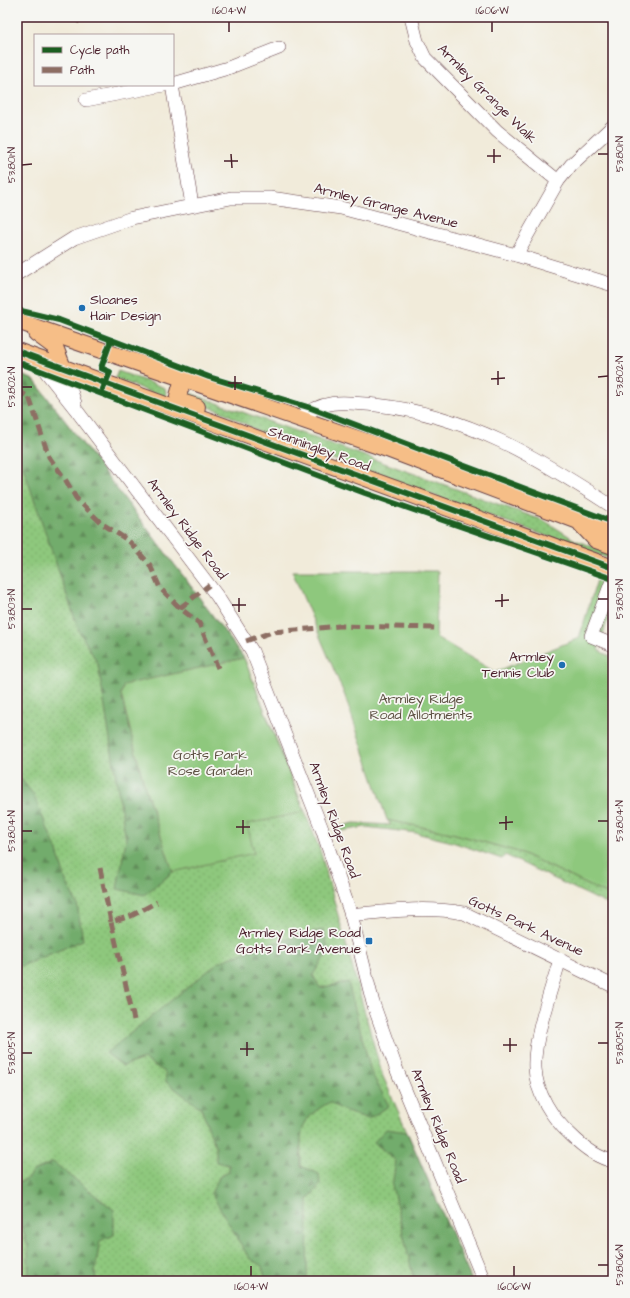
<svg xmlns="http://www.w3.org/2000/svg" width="630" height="1298" font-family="'Architects Daughter',sans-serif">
<defs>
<pattern id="grass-dots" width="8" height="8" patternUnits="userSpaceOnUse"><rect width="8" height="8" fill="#8ec87d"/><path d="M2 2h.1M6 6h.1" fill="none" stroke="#7cab6c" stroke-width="1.8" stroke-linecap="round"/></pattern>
<pattern id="forest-firs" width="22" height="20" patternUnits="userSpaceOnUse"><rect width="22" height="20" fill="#72ac6c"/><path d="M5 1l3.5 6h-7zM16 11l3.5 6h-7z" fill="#608b59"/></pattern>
</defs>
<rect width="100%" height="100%" fill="#f6f6f2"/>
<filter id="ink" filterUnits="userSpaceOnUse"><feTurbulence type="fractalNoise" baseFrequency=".025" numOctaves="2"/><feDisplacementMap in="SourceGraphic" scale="8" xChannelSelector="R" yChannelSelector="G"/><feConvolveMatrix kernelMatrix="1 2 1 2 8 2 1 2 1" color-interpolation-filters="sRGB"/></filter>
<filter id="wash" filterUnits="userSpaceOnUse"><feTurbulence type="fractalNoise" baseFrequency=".012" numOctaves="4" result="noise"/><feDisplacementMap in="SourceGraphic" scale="16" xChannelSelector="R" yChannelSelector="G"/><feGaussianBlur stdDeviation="0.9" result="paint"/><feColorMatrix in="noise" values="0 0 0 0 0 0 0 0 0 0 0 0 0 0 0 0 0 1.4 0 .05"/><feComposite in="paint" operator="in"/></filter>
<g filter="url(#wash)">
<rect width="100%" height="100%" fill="#f1ebda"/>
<g fill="url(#grass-dots)" stroke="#6c7454">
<path d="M118 371 165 388 167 399 115 378Z"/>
<path d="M17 373 34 380 184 577 244 658 320 850 382 1074 472 1281H17Z"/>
<path d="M187 392 545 521 575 540 613 554V560L263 434 225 413 185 398Z"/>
<path d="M387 820 452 833 522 853 613 897V907L505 855 502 859 452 842 416 833 366 827 335 832 334 828 354 823 391 825Z"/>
</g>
<g fill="url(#forest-firs)" stroke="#5e664c">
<path d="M17 373 34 380 184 577 244 658 125 685 121 694 144 784 173 872 144 895 117 889 126 840 98 664 79 631 17 449Z"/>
<path d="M17 774 33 794 57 851 66 881 77 904 83 940 17 968Z"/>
<path d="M324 929 328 951 313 975 320 988 348 982 371 1072 389 1106 368 1119 339 1108 330 1102C297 1120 301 1131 301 1166L319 1174 320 1185 308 1199 307 1281H266L262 1266 249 1258 211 1193 220 1176 229 1172V1165L216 1162V1148L201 1108 166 1082 165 1072 144 1059 123 1066 106 1053 219 962 256 948Z"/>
<path d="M386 1129 407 1132 472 1281H418L413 1276 392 1186 396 1161 374 1142Z"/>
<path d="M53 1162 114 1210V1235L100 1241 95 1271 96 1281H29L28 1247 17 1208V1183L26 1180 33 1171Z"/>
</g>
<g fill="#8ec87d" stroke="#6c7454">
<path d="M292 571H438L436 637 495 672 579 638 597 580 613 585V602L598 650 613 658V897L522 853 452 833 387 820 345 696Z"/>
<path d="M244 658 304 812 247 824 254 853 173 872 144 784 121 694 124 685Z"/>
</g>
</g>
<g filter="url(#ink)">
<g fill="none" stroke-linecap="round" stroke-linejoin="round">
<defs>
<g id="minor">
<path d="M411 17 417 41 425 58 497 131 558 181"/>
<path d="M173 84 228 68 279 48"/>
<path d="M172 85 192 205"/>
<path d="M86 100 164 85"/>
<path d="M516 255 558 181 571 165 613 126"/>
<path d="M17 274 74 238 132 218 231 198H270L341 208 516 255 613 285"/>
<path d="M35 358 77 411 217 596 252 651 322 829 351 915 373 1003 396 1068 484 1281"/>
<path d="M63 368 75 403"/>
<path d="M299 419C324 398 345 402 376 405 468 415 537 457 613 507"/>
<path d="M613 578 591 636 613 645"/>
<path d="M351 915C390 911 426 906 464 913L613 986"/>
<path d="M560 959C552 988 533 1039 535 1068 536 1093 552 1118 570 1134 581 1145 597 1158 613 1161"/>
</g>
<g id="major">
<path d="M17 321 390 450 613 534"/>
<path d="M36 333 55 347 63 368"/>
<path d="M17 351 613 568"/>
<path d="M183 379 178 396 181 402 197 407"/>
<path d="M581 524 596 540 613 546"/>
</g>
</defs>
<use href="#minor" stroke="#633e45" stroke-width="14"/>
<use href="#major" stroke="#633e45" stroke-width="18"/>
<use href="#minor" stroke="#fff" stroke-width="13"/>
<use href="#major" stroke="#f6be87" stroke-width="16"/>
<g stroke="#8d6e63" stroke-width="5" stroke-dasharray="10 5" stroke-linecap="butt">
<path d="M74 17 80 22"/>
<path d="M17 390 29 397 49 457 65 479 76 498 101 523 129 541 150 565 160 588 180 608 199 623 218 668"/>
<path d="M180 608 209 585"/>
<path d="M246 641 272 632 308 629 339 626 439 628"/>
<path d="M100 868 111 922"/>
<path d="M134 1020 111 922 131 916 157 902"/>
</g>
<defs>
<g id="cycleway">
<path d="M17 310 59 320 209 377 311 408 613 522"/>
<path d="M17 351 613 568"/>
<path d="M17 362 365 493 613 579"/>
<path d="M103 389 110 372 101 368 111 340"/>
</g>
</defs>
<use href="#cycleway" stroke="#f6f6f2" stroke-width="8"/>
<use href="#cycleway" stroke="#1b5e20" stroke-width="6"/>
</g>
</g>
<path fill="none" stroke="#4a1f2b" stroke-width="1.5" d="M229 22V32M492 22V32M494 149V163M231 154 232 168M598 154H608M487 156H501M224 161H238M22 165 32 164M498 371V385M235 376V390M598 377 608 376M491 379 505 378M228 383H242M22 387H32M502 594V607M239 598V612M598 599H608M495 601 509 600M232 605H246M22 609H32M506 816V830M243 820V834M598 821H608M499 823 513 822M236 827H250M22 831H32M510 1038V1052M247 1042V1056M598 1043H608M503 1045H517M240 1049H254M22 1053H32M598 1265H608M251 1266V1276M514 1266V1276"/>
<g fill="#1f6fb2" stroke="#f6f6f2" stroke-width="1.5">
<circle cx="82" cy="308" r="4"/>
<circle cx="562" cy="665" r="4"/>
<rect x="365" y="937" width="8" height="8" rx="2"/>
</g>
<g text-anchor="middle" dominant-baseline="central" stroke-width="3.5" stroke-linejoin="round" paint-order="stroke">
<g font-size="14" fill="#4a1f2b" stroke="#f6f6f2">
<text transform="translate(487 94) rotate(45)">Armley Grange Walk</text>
<text transform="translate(386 206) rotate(14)">Armley Grange Avenue</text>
<text transform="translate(319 449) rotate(20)">Stanningley Road</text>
<text transform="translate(187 529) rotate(53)">Armley Ridge Road</text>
<text transform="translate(334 820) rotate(70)">Armley Ridge Road</text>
<text transform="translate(526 926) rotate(25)">Gotts Park Avenue</text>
<text transform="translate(438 1126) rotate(68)">Armley Ridge Road</text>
</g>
<g font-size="14" fill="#4a1f2b" stroke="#f6f6f2" text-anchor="end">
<text x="90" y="300" text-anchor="start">Sloanes<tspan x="90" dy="16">Hair Design</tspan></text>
<text x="554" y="657">Armley<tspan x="554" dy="16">Tennis Club</tspan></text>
<text x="361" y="933">Armley Ridge Road<tspan x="361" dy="16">Gotts Park Avenue</tspan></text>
</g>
<g font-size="14" fill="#5e5244" stroke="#f6f6f2">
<text x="421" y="699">Armley Ridge<tspan x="421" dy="16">Road Allotments</tspan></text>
<text x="210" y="755">Gotts Park<tspan x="210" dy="16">Rose Garden</tspan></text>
</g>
</g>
<rect width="630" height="1298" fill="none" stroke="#f6f6f2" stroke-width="44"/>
<rect x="34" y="34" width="140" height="52" fill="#f6f6f2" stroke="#b1a0a2"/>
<rect x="42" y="47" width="20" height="6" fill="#1b5e20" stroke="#b1a0a2"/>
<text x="70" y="54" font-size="12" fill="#4a1f2b">Cycle path</text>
<rect x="42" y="67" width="20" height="6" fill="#8d6e63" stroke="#b1a0a2"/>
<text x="70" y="74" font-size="12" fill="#4a1f2b">Path</text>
<rect x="22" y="22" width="586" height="1254" fill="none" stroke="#4a1f2b" stroke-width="1.5"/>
<g font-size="10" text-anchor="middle" fill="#4a1f2b">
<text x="229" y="14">1.604°W</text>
<text x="492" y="14">1.606°W</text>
<text transform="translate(619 154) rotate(-90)" y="4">53.801°N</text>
<text transform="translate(11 165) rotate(-90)" y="4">53.801°N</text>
<text transform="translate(619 376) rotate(-90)" y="4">53.802°N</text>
<text transform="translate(11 387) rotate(-90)" y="4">53.802°N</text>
<text transform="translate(619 599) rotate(-90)" y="4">53.803°N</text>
<text transform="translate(11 609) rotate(-90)" y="4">53.803°N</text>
<text transform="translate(619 821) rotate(-90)" y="4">53.804°N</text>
<text transform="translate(11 831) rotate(-90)" y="4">53.804°N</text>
<text transform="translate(619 1043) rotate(-90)" y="4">53.805°N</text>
<text transform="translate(11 1053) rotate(-90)" y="4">53.805°N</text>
<text transform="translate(619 1265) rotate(-90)" y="4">53.806°N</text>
<text x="251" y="1290">1.604°W</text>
<text x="514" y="1290">1.606°W</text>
</g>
</svg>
